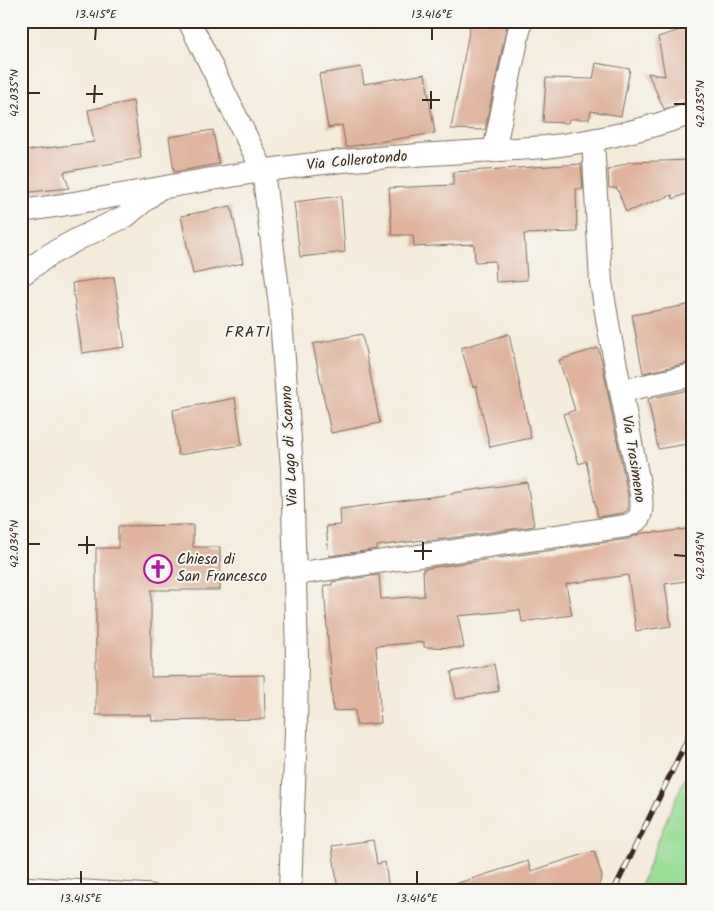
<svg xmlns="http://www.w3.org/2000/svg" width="714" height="911" font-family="Kalam,sans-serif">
<rect width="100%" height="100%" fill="#f6f6f2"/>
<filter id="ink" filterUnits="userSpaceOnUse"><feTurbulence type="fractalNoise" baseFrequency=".02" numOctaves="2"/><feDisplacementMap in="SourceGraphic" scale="10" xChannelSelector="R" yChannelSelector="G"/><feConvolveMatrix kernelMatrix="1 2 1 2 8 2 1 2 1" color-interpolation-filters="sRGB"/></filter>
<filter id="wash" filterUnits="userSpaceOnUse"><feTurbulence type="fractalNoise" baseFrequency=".0096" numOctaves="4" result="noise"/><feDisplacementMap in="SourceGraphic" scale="20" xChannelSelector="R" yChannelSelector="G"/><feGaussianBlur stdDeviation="1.12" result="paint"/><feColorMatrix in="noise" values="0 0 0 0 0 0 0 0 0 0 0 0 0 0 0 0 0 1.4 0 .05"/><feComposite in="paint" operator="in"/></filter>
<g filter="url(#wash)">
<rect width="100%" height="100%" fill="#f4ebdb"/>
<path fill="#9ade97" stroke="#6a845a" d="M693 759V890H639L667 818Z"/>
<g id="blocks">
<g fill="#dfb39c">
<path d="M471 21H508L485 130 451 129Z"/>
<path d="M693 26V100L664 109 648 73 665 76 658 37Z"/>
<path d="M596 63 630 69 621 116 591 111 589 119H569L568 123 543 122 546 78 593 79Z"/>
<path d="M361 67 364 84 425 74 435 133 346 147 342 125 328 128 319 74Z"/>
<path d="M133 101 141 158 64 172 69 188 21 193V163H23L24 151 94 142 88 110Z"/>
<path d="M213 130 219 164 174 172 169 137Z"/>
<path d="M693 160V191L673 199 672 195 626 212 617 188H609L608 170 629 162Z"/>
<path d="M581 164 583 189H576L577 232 524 234 527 280 496 282 495 261 475 262 474 244 414 247 413 235H392L389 188 453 185V172Z"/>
<path d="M341 196 345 252 300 257 294 202Z"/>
<path d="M231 206 243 263 193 274 181 216Z"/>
<path d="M114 277 125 347 82 353 72 283Z"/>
<path d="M693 304V362L643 373 632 315Z"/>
<path d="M362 334 380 423 331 433 313 344Z"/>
<path d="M509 334 531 438 490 447 476 386 473 387 461 348Z"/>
<path d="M598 348 602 362 628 496V510L623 513 598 517 586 461 579 464 563 414 575 410 559 360Z"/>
<path d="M693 389V443L658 449 648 399Z"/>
<path d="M235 398 242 445 178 455 173 410Z"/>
<path d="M527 482 534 526 423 542V540L377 546V549L329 556 326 526 341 525 340 509 453 494V493Z"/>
<path d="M193 525V547H220V590H151V677L264 675 265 719 152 721 151 715H96V548H118V526Z"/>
<path d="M693 528V580L665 584 671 626 636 631 628 575 566 584 572 615 522 622 520 610 458 616 464 648 424 647V642L376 646 381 723 356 725 355 710 333 711 324 585H332V582L379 575 381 599 424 596 423 569 628 539 642 533 658 532V533Z"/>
<path d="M494 664 499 691 456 699 451 672Z"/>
<path d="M373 840 377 864 385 862 389 890H338L332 846Z"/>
<path d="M594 851 602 876 597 890H453L452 885 528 861 531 871Z"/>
</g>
</g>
</g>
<g filter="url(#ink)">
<use href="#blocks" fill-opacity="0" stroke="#7c6e60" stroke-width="1"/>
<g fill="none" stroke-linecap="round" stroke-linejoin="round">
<defs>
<path id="service" d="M21 882 152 890"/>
<g id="minor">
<path d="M189 21 263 171 280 305 292 468 297 656 296 733 290 890"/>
<path d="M494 151 521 21"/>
<path d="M21 211C109 199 195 180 282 168 369 156 458 153 546 147 596 141 645 130 693 113"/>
<path d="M21 275 49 255 78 239 126 216 157 190"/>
<path d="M622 391 693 375"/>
<path d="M295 574 626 526C644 520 642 511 641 494L609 330 601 282 593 141"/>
</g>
</defs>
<use href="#service" stroke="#7c6e60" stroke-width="13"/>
<use href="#minor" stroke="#7c6e60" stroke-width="24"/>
<use href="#service" stroke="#fff" stroke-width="11"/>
<use href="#minor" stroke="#fff" stroke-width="22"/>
<defs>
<path id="rail" d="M614 890 693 728"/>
</defs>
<use href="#rail" stroke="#3b2a1e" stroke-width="5.5"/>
<use href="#rail" stroke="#f6f6f2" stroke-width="4" stroke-dasharray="11" stroke-linecap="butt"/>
</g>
</g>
<path fill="none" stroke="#3b2a1e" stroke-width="2" d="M95 40 96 28M432 40V28M28 93H40M86 94H103M422 100H440M94 103 95 85M674 104H686M431 109V91M28 544H40M78 545H95M414 551H432M87 554V536M674 555 686 556M423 560V542M81 884V871M417 884V871"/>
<defs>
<symbol id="church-ring" viewBox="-11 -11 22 22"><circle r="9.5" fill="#f6f6f2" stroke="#b5179e" stroke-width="1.5"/><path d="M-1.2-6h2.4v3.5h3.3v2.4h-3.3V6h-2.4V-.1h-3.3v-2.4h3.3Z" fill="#b5179e"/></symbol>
</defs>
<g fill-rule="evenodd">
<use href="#church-ring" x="142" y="553" width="32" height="32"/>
</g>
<g text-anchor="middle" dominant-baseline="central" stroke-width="4" stroke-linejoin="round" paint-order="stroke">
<g font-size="15" fill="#3b2a1e" stroke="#f6f6f2">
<text transform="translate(357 161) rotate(-5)">Via Collerotondo</text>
<text transform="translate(290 446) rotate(-93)">Via Lago di Scanno</text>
<text transform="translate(633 459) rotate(81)">Via Trasimeno</text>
</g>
<g font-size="15" fill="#3b2a1e" stroke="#f6f6f2" text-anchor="start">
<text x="177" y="560">Chiesa di<tspan x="177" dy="17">San Francesco</tspan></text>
</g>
<g font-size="16" letter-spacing="1" fill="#3b2a1e" stroke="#f6f6f2">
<text x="248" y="332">FRATI</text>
</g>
</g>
<rect width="714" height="911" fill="none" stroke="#f6f6f2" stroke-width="55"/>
<rect x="28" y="28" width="658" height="856" fill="none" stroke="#3b2a1e" stroke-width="2"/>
<g font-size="12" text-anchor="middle" fill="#3b2a1e">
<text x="96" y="18">13.415°E</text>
<text x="432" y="18">13.416°E</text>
<text transform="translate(14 93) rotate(-90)" y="4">42.035°N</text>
<text transform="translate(700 104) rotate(-90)" y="4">42.035°N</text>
<text transform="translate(14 544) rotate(-90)" y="4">42.034°N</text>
<text transform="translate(700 556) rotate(-90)" y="4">42.034°N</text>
<text x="81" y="902">13.415°E</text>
<text x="417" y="902">13.416°E</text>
</g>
</svg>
